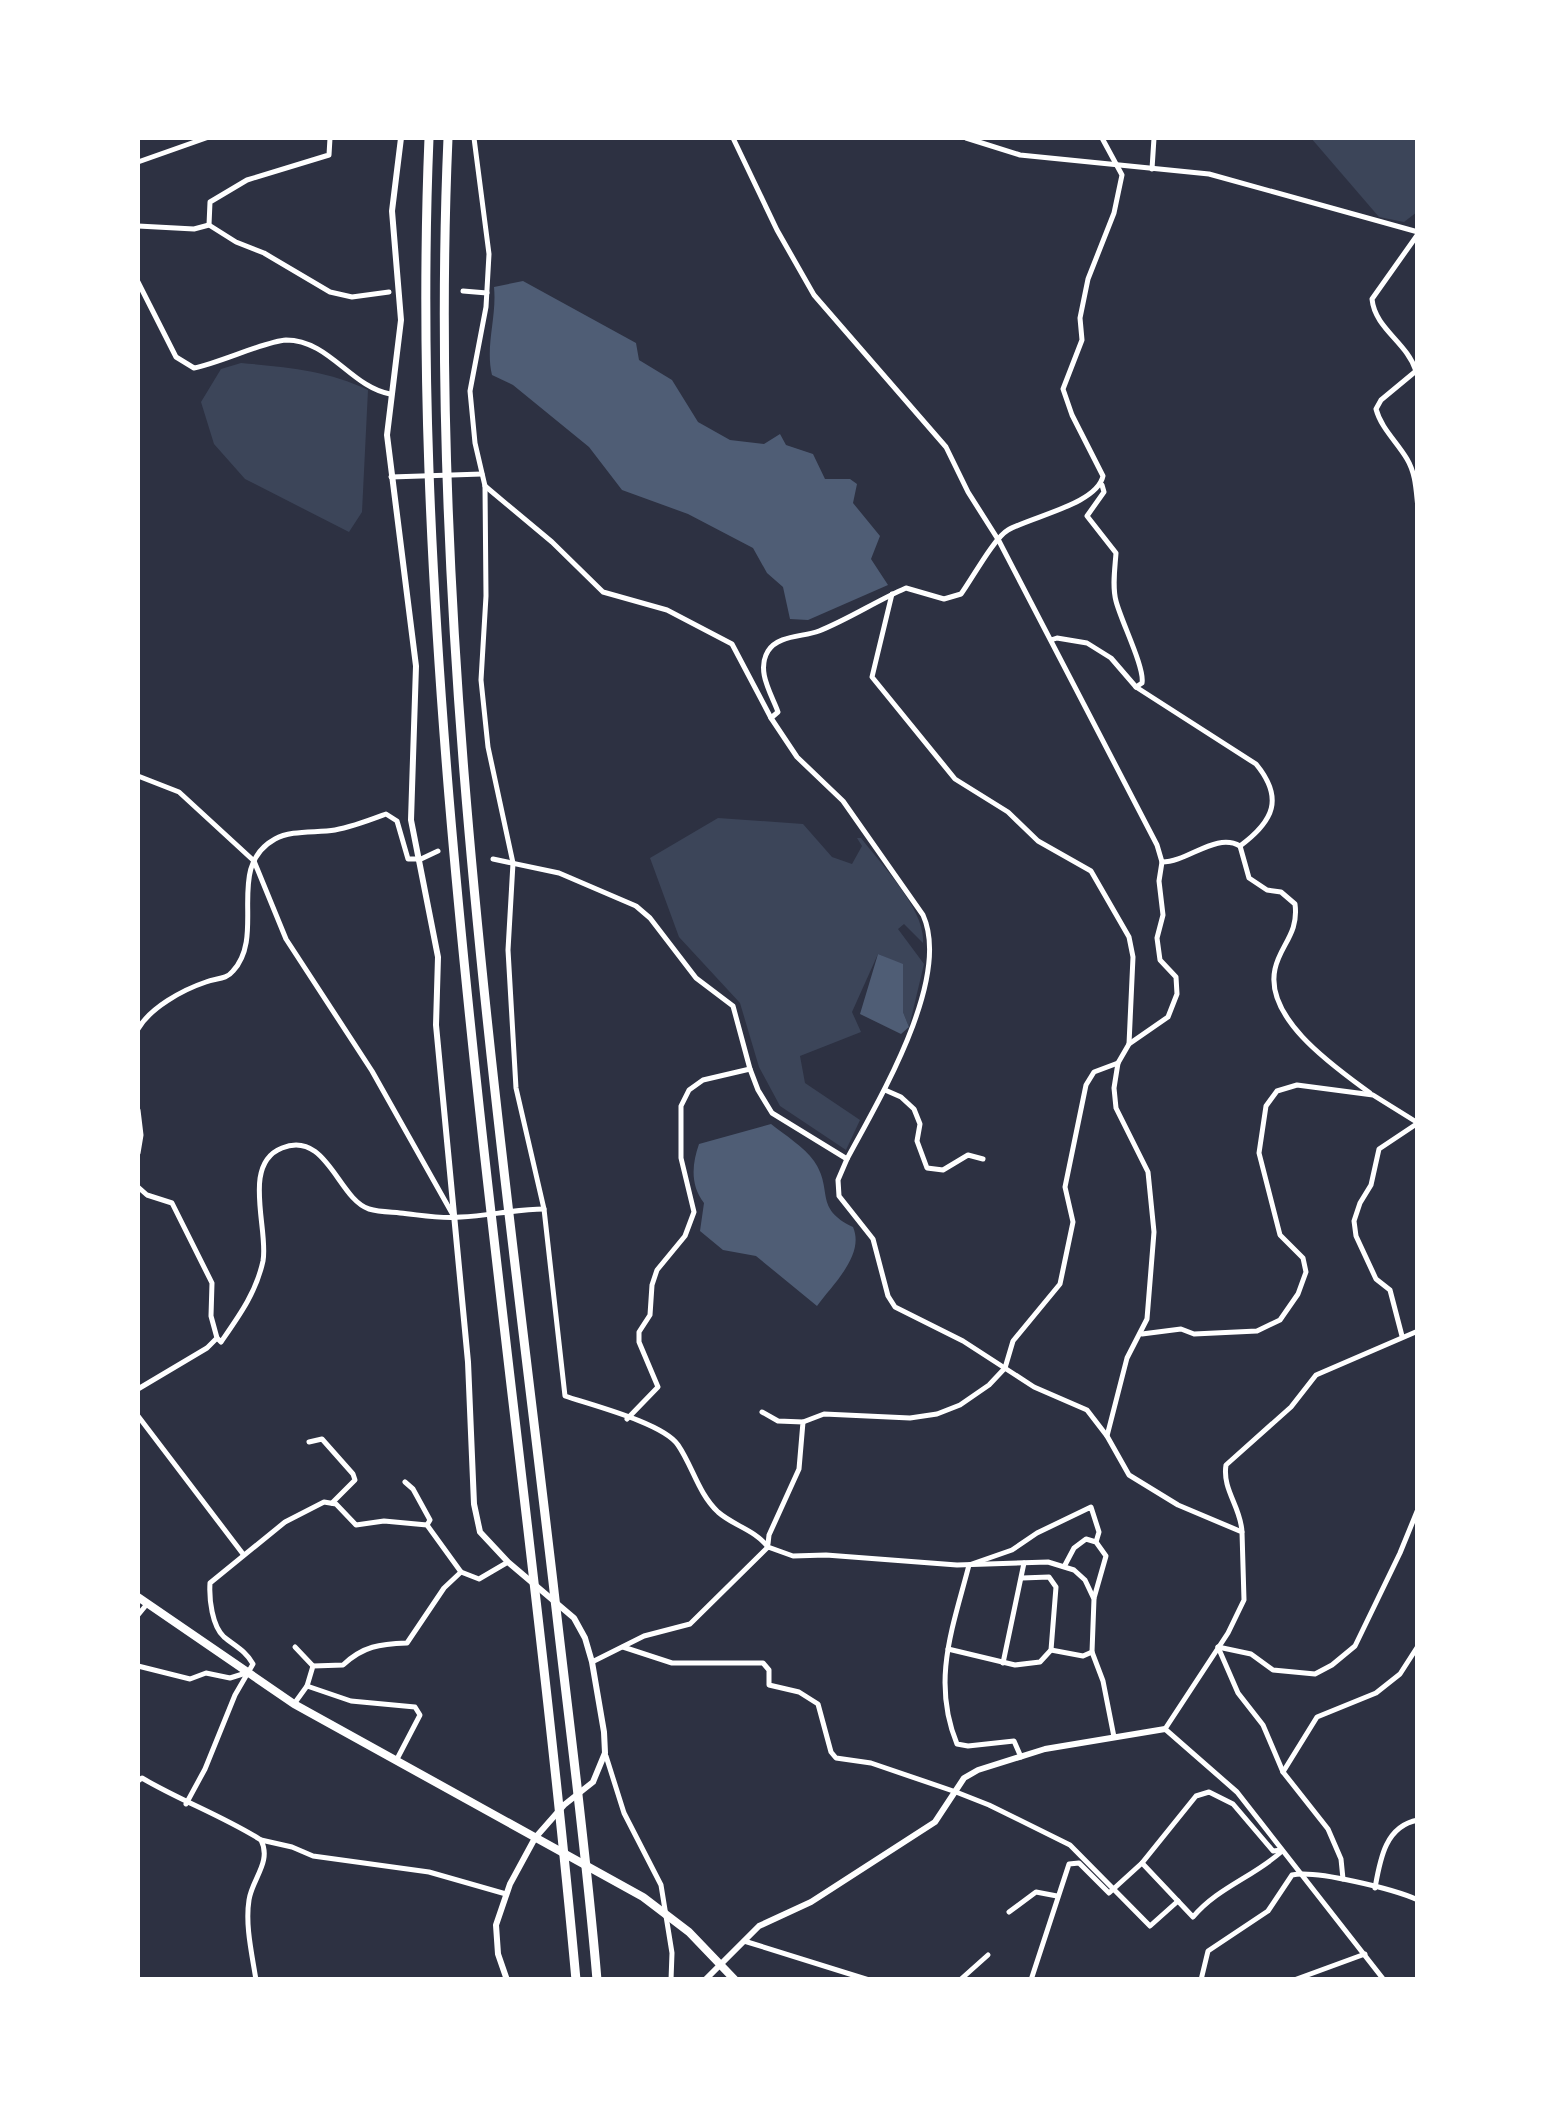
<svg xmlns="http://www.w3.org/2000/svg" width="1555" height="2117" font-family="Rubik,sans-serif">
<rect width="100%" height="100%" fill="#2d3142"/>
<g fill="#3c4559">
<path d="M1311 138H1417V212L1404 222 1379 217Z"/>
<path d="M241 363C285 367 327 370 368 390L362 512 349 532 245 479 214 444 201 402 221 369Z"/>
<path d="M718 818 803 824 832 857 852 864 862 846 857 838H861C880 863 926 910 923 943L904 924 898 929 924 964 909 1027 903 1012V965L878 954 852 1012 861 1032 800 1056 805 1083 860 1120 846 1150 780 1106 759 1067 740 1003 679 937 650 858Z"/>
</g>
<g fill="#4f5d75">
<path d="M523 281 636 343 639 360 672 380 698 422 730 440 764 444 780 434 786 445 813 454 825 479H850L857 484 853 503 880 536 871 559 888 585 808 620 790 619 783 587 767 573 753 548 688 514 622 490 589 447 513 385 492 375C485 346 497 317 494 287Z"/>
<path d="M878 954 903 964V1012L909 1027 901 1034 860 1014Z"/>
<path d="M771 1124C785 1135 804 1147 814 1161 834 1190 813 1208 853 1227 865 1255 833 1284 817 1306L756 1256 723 1250 700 1231 704 1203C690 1185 692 1164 699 1144Z"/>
</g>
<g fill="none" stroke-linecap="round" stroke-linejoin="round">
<g stroke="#fff" stroke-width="5">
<path d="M474 138 489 254 486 307 470 391 475 443 485 486 486 596 481 680 488 747 513 863 508 950 516 1088 544 1209 565 1396C591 1405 663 1423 678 1445 693 1467 698 1493 718 1512 734 1526 755 1530 768 1547"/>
<path d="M733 138 777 230 814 295 946 447 968 492 999 541 1157 845 1162 862 1159 881 1163 915 1157 938 1160 960 1176 977 1177 994 1168 1017 1129 1044 1118 1063 1114 1088 1116 1108 1148 1172 1154 1232 1147 1319 1127 1358 1107 1436"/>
<path d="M966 138 1020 155 1209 174 1418 232"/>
<path d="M138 162 206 138"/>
<path d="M1152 169 1154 138"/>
<path d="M209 225 210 202 247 180 329 155 330 138"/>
<path d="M138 226 194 229 209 225 236 242 264 253 330 292 352 297 389 292"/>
<path d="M1418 234 1372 299C1375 329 1407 342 1416 371L1381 400 1376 409C1381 428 1397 442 1407 459 1416 474 1416 491 1418 508"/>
<path d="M138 282 176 357 194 368C219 363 266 341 286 340 329 340 351 387 390 394"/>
<path d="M463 291 487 293"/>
<path d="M391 477 482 474"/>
<path d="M1102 485 1104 492 1087 516 1116 553C1115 568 1112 586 1116 601 1121 621 1145 668 1142 683L1136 687"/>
<path d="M485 486 552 542 603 592 667 610 732 644 771 718 797 757 843 801 923 915C952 979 878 1101 847 1159L838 1180 839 1196 873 1239 888 1296 895 1307 963 1341 1034 1387 1087 1410 1107 1436 1129 1475 1178 1505 1242 1532 1244 1600 1228 1633 1165 1729 1237 1792 1384 1980"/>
<path d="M892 594 872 677 955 779 1008 812 1038 841 1091 871 1129 937 1133 957 1129 1044"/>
<path d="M1051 640 1057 638 1087 643 1111 658 1136 687 1256 764C1284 798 1274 821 1240 846 1216 832 1188 862 1162 862"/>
<path d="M771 718 778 712C771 693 756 671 768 651 778 635 803 637 819 631 849 619 876 601 906 588L944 599 961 594C972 579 994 538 1008 530 1033 516 1097 504 1103 476L1072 415 1063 389 1082 340 1080 318 1088 279 1114 213 1122 175 1102 138"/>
<path d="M138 776 179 792 254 861 286 939 372 1071 453 1215"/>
<path d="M1240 846 1249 878 1267 890 1281 892 1295 904C1299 934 1280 945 1275 969 1264 1019 1336 1068 1370 1093"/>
<path d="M493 859 559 873 636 906 650 918 696 978 733 1006 750 1069 758 1090 772 1113 847 1159"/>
<path d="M138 1029C150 1008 182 990 206 982 216 978 226 980 233 971 267 934 224 867 275 839 291 830 316 833 335 830 352 827 370 820 386 814L397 821 408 859H421L438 851"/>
<path d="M885 1090 901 1097 914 1109 920 1124 917 1141 927 1168 943 1170 968 1155 983 1159"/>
<path d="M138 1110 141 1135 138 1153"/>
<path d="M138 1187 147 1195 172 1203 212 1283 211 1316 217 1338 207 1348 138 1389"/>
<path d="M1142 1334 1181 1329 1194 1334 1257 1331 1280 1320 1298 1294 1306 1272 1303 1258 1280 1235 1259 1153 1266 1106 1277 1091 1297 1085 1373 1095 1418 1123"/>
<path d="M1402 1336 1390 1290 1376 1279 1356 1236 1354 1221 1360 1203 1371 1185 1379 1149 1418 1123"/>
<path d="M217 1338 221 1342C239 1316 256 1293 263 1261 269 1230 241 1164 282 1148 327 1130 338 1199 369 1209 379 1212 390 1212 400 1213 421 1215 440 1219 461 1217 488 1216 516 1209 544 1209"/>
<path d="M762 1412 778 1421 803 1422 799 1469 769 1535 768 1544"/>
<path d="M138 1416 243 1554"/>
<path d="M627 1419 658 1387 639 1342V1332L650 1315 652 1285 657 1270 685 1236 694 1212 681 1158V1106L689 1090 703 1080 750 1069"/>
<path d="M803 1422 824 1414 910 1418 937 1414 960 1405 989 1385 1005 1368 1013 1341 1060 1284 1073 1222 1065 1187 1086 1085 1094 1072 1118 1063"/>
<path d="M309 1442 322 1439 353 1474 355 1480 332 1503"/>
<path d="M405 1482 413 1489 430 1520 427 1525"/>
<path d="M1242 1532C1241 1507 1222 1490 1226 1465L1291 1407 1316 1375 1418 1331"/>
<path d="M1065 1565 1074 1548 1086 1539 1096 1542 1106 1556 1094 1598"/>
<path d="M138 1615 147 1604"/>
<path d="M295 1647 313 1666"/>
<path d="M623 1647 672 1663H763L769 1670V1685L799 1692 818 1704 831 1752 836 1758 871 1763 956 1792 989 1805 1070 1845 1150 1926 1178 1901"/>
<path d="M1218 1647 1251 1654 1273 1670 1315 1674 1332 1665 1355 1646 1400 1553 1418 1509"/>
<path d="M1218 1647 1238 1693 1263 1725 1283 1772 1328 1829 1341 1859 1343 1879"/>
<path d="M948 1649 1015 1665 1040 1662 1051 1650 1056 1587 1049 1577 1022 1578"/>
<path d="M1051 1650 1083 1656 1092 1652"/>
<path d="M592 1662 644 1636 690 1624 768 1547 793 1556 826 1555 957 1565 1048 1562 1074 1570 1085 1580 1094 1599 1092 1652 1103 1681 1114 1737"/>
<path d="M1003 1663 1024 1563"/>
<path d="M138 1666 190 1679 206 1673 230 1678 246 1673"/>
<path d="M307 1686 313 1666 343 1665C363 1646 380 1644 407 1643L444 1588 461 1572"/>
<path d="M294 1704 307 1686 351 1701 415 1707 420 1715 396 1761"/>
<path d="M606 1756 624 1813 661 1885 672 1953 671 1980"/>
<path d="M1021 1757 1014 1741 968 1746 957 1744C931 1681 953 1627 969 1565L1012 1550 1037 1533 1091 1507 1099 1532 1096 1542"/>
<path d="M1283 1772 1317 1717 1376 1693 1400 1674 1418 1646"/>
<path d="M138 1781 142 1778C181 1801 223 1816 261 1840 272 1862 252 1879 249 1900 245 1925 252 1954 256 1980"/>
<path d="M186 1804 205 1769 235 1695 253 1664C246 1651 235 1646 224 1637 212 1626 209 1599 210 1583L285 1522 324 1502 336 1504 356 1525 384 1521 427 1525 461 1572 479 1579 508 1562"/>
<path d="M261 1840 292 1847 313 1856 429 1872 506 1894"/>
<path d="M1142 1863 1193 1917C1217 1888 1253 1877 1281 1852"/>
<path d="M1375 1888C1380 1860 1385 1826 1418 1820"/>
<path d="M1009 1912 1036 1892 1057 1896"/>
<path d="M744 1941 869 1980"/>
<path d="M960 1980 988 1955"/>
<path d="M1031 1980 1069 1864 1079 1863 1109 1893 1142 1863 1196 1796 1209 1792 1233 1804 1273 1851 1282 1850"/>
<path d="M1201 1980 1208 1951 1268 1911 1292 1875C1316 1870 1394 1889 1418 1900"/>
<path d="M1294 1980 1365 1954"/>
</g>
<g stroke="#fff" stroke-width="6">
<path d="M401 138 392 211 401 320 387 435 416 666 411 820 438 957 436 1025 468 1362 474 1504 480 1532 508 1562 574 1618 585 1638 592 1662 604 1732 605 1753 593 1782 564 1805 535 1838 510 1884 496 1925 498 1954 507 1980"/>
<path d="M705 1980 759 1926 811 1902 935 1822 964 1778 978 1770 1045 1749 1165 1729"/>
</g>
<path stroke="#fff" stroke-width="8" d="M138 1597 294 1704 643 1897 689 1932 735 1980"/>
<g stroke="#fff" stroke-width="9">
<path d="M429 138C420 357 431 578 449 797 482 1192 540 1585 576 1980"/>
<path d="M448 138C427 618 497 1106 553 1582 568 1715 586 1847 597 1980"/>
</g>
</g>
<rect width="1555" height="2117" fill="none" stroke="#ffffff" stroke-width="280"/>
</svg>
